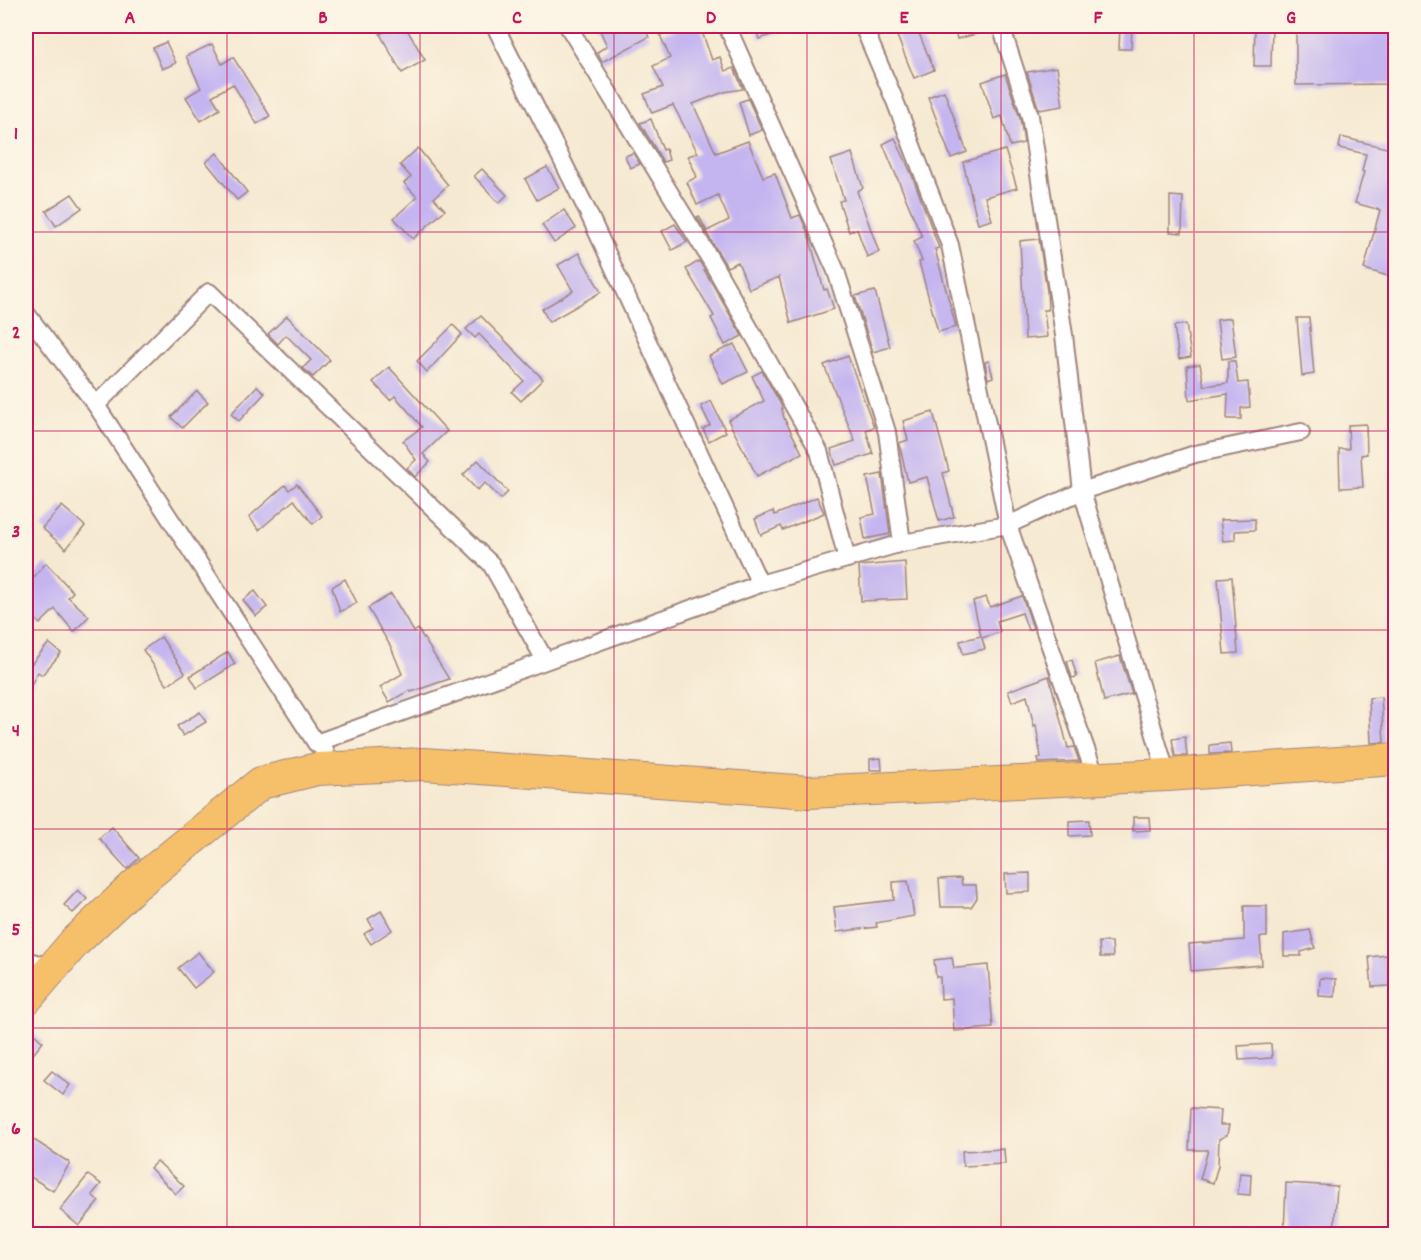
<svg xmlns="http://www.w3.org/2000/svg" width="1421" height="1260" font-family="Dekko,sans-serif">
<rect width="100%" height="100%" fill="#fcf5e5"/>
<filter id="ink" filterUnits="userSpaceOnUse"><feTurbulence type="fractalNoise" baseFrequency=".0167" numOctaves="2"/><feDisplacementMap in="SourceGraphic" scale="12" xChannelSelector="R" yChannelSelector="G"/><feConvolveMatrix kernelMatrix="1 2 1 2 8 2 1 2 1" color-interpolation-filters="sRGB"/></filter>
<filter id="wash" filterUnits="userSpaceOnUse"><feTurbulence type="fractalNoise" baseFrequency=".008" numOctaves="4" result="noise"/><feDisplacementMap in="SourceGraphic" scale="24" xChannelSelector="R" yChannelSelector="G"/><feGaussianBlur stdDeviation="1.35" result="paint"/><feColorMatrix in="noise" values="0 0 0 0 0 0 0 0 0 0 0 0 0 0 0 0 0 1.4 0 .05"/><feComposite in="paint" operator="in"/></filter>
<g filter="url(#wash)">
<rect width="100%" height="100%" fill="#f6e9d1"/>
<g id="blocks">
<g fill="#c4b5f0">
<path d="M394 26H405L425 60 402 73 380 34Z"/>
<path d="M598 26H643L649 37 602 62 597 52 607 46Z"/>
<path d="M684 26H700L712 60 720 57 725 71 734 68 743 89 724 92 693 104 716 153 748 141 763 177 775 173 792 218 800 215 808 233 824 290 827 289 834 309 791 323 779 277 749 289 738 262 727 267 697 217 699 216 707 231 729 220 718 195 697 205 687 182 697 177 688 156 698 153 673 105 652 113 644 94 663 87 653 66 670 58 660 35Z"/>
<path d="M755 26H791L792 28 759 39Z"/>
<path d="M893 26H916L934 70 914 78Z"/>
<path d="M954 26H991V30L957 39Z"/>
<path d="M1120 26H1132L1131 49H1119Z"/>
<path d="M1255 26H1272L1271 66H1254Z"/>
<path d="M1296 26H1393L1395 84 1296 85Z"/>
<path d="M166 42 176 63 162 69 153 48Z"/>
<path d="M212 44 222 64 233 57 270 116 257 124 233 84 212 96 220 109 201 121 186 97 201 88 186 56Z"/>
<path d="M1057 67 1063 106 1039 110 1027 72Z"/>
<path d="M1005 74 1020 118 1024 143 1010 146 1002 116 994 119 982 82Z"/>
<path d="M944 91 967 152 951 158 928 97Z"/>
<path d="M748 99 762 130 749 135 739 102Z"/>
<path d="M651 119 663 150 666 149 669 160 663 162 640 123Z"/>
<path d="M1341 137 1395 150V249L1388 276 1364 269 1380 210 1355 203 1364 172 1362 171 1366 154 1339 148Z"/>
<path d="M895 138 912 175 939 248 935 249 956 327 938 332 919 262 922 261 914 241 922 237 883 144Z"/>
<path d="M418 148 448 185 434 198 445 210 413 239 394 218 417 197 404 183 411 177 400 165Z"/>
<path d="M1005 150 1017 188 985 197 992 220 978 224 963 162Z"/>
<path d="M217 153 247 192 237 200 206 162Z"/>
<path d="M633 153 640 164 630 168 625 156Z"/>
<path d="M852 153 863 188 857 191 879 252 867 257 857 229 849 232 839 201 844 200 831 160Z"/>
<path d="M547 167 559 188 537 200 525 179Z"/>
<path d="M482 169 507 195 499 203 474 176Z"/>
<path d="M72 194 82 208 56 226 46 211Z"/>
<path d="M1170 196 1183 197 1182 233 1170 232Z"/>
<path d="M564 210 576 228 554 243 542 225Z"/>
<path d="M675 224 687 242 672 250 662 231Z"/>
<path d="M1039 239 1047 291 1048 310H1044L1047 337 1025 339 1020 241Z"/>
<path d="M579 253 601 292 549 322 542 309 573 291 558 265Z"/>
<path d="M699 261 742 336 725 345 711 318 714 316 686 269Z"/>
<path d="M875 291 890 347 873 352 855 296Z"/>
<path d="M287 316 330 360 313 377 303 368 311 360 286 335 278 344 268 334Z"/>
<path d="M481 316 543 379 521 401 512 392 524 381 479 334 475 338 466 329Z"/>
<path d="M1231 318 1236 357 1222 359 1217 320Z"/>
<path d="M1297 318H1309L1314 374 1302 376Z"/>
<path d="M1186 324 1191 357 1179 359 1174 326Z"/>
<path d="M453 325 462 334 427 372 417 361Z"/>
<path d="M734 344 748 372 723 384 709 356Z"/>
<path d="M848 356 874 427 866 430 873 454 836 465 831 449 855 441 824 365Z"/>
<path d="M989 361 993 377 988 379 985 362Z"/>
<path d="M1228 361H1235L1238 383 1248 382 1250 407 1241 408V419H1227L1228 394 1189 400 1187 366 1200 364 1204 386 1228 383Z"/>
<path d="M389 367 447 431 423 454 430 462 415 477 407 468 416 460 403 441 422 427 395 396 390 400 373 382Z"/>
<path d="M762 371 781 405 784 418 802 453 757 476 728 420 764 401 752 376Z"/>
<path d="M257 386 265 393 239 421 231 414Z"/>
<path d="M197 391 208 402 182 428 171 417Z"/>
<path d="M711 401 726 432 709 441 703 429 710 425 701 406Z"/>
<path d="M933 412 949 471 943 473 954 517 939 521 927 477 908 482 899 443 908 440 903 421Z"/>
<path d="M1366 424 1367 454 1361 455 1363 487 1340 488 1339 449H1349L1348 425Z"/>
<path d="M478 460 508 492 501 499 485 483 477 490 463 475Z"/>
<path d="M882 474 890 534 865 539 861 517 875 514 867 477Z"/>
<path d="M297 484 322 516 313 524 294 500 259 530 249 517 285 485 289 490Z"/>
<path d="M817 497 824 513 783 530 781 526 761 535 755 519 773 511 775 515Z"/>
<path d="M62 506 85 526 66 549 42 528Z"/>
<path d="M1255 519V530L1235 531V540L1223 541 1220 520Z"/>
<path d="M905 562 907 599 861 601 859 566Z"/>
<path d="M46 563 73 592 68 597 89 616 74 632 55 609 40 624 26 609V586Z"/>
<path d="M1232 577 1238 653 1224 654 1218 578Z"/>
<path d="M345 579 357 603 340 612 332 587Z"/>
<path d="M255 591 267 607 256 616 243 600Z"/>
<path d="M391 594 414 632 418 629 449 679 411 692 410 690 389 702 380 687 402 674 391 647 368 608Z"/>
<path d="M1022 596 1033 628 1028 630 1022 613 997 621 1000 632 982 638 985 649 963 654 960 641 981 636 973 601 986 597 990 607Z"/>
<path d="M161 637 185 673 167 685 143 650Z"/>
<path d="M49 643 61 653 42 675 38 672 26 694V670Z"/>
<path d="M228 652 235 664 197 688 190 676Z"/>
<path d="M1120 656 1132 694 1104 701 1095 663Z"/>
<path d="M1072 660 1077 677 1072 678 1067 661Z"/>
<path d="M1049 676 1068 748 1074 747 1079 761 1039 763 1038 758H1041L1036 725 1034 726 1027 696 1012 702 1008 691Z"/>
<path d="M1381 697 1384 742 1371 743 1369 698Z"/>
<path d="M200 712 206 722 183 736 177 726Z"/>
<path d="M1185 737 1187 756H1175L1172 739Z"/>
<path d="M1230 743 1231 753 1210 754V745Z"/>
<path d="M881 758 882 770H870V759Z"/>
<path d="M1133 817H1149L1150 830 1133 831Z"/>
<path d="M1089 820 1090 835 1069 836V821Z"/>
<path d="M112 827 139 858 127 869 99 838Z"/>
<path d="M1030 873V892L1006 893 1005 874Z"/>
<path d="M961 878 962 885H976L977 898 971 907H941L939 879Z"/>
<path d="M908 881 914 916 876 923 877 927 837 932 834 907 894 900 893 882Z"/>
<path d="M78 890 87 899 73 913 64 905Z"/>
<path d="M1244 906H1267V937H1260L1262 965 1191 971 1189 944 1244 940Z"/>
<path d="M381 911 392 930 371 944 364 934 373 928 368 919Z"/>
<path d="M1310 930 1315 948 1301 952V956H1284V934Z"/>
<path d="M1099 942H1112L1113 957H1100Z"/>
<path d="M198 952 214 972 194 988 178 968Z"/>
<path d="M1387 955 1390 986 1372 987 1369 957Z"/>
<path d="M952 958 954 968H957L988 965 993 1028 954 1031 952 998 941 999 940 977H936L934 960Z"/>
<path d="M1320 978 1336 979 1335 997 1319 996Z"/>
<path d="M34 1034 43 1042 26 1063V1044Z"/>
<path d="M1271 1044 1272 1058 1239 1060 1238 1046Z"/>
<path d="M52 1071 70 1085 63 1095 44 1080Z"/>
<path d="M1191 1108 1221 1110 1220 1125H1229L1227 1135 1219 1139 1218 1166 1213 1183 1200 1179 1208 1150H1189Z"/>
<path d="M26 1135 70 1163 53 1191 26 1174Z"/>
<path d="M1004 1149 1005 1164 963 1166 962 1151Z"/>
<path d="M157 1161 184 1186 176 1194 150 1168Z"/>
<path d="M1240 1173 1251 1174 1250 1195 1238 1194Z"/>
<path d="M88 1175 101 1184 92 1195 99 1201 79 1226 60 1210Z"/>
<path d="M1286 1183 1337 1186 1334 1234H1284Z"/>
</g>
</g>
</g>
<g filter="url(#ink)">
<use href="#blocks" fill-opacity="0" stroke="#a0847e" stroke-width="1.5"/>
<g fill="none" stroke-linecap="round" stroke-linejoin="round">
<defs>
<g id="street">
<path d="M495 26 586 208 760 584"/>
<path d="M568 26 712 262 819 451 847 559"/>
<path d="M727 26 836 271 887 432 902 543"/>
<path d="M863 26 895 101 950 245 1008 525 1096 778"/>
<path d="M1001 26 1030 116 1064 335 1082 491 1167 775"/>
<path d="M26 313 96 405 316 743 325 750"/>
<path d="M96 405 209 292 491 564 545 660"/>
<path d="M316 743 760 584 902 543 1008 525 1082 491 1195 454 1301 432"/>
<path d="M26 960 53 968"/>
</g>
<path id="highway" d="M26 999 74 943 133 887 261 783 317 769 424 764 809 792 1167 775 1396 759"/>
</defs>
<use href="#street" stroke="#a0847e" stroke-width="20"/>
<use href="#highway" stroke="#a0847e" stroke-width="34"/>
<use href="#street" stroke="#fff" stroke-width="16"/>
<use href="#highway" stroke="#f6c06b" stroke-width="32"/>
</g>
</g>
<path fill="none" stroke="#c2185b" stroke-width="1.5" stroke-opacity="0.55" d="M227 26V1234M420 26V1234M614 26V1234M807 26V1234M1001 26V1234M1194 26V1234M26 232H1396M26 431H1396M26 630H1396M26 829H1396M26 1028H1396"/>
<rect width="1421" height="1260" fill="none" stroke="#fcf5e5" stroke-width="66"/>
<rect x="33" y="33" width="1355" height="1194" fill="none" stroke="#c2185b" stroke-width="2"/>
<g font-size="20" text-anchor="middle" font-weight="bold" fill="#c2185b">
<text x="130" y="23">A</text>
<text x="323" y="23">B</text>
<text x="517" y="23">C</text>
<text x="711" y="23">D</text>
<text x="904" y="23">E</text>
<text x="1098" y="23">F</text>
<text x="1291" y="23">G</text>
<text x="16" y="139">1</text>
<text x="16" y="338">2</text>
<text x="16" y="537">3</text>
<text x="16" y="736">4</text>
<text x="16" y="935">5</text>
<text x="16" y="1134">6</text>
</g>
</svg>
